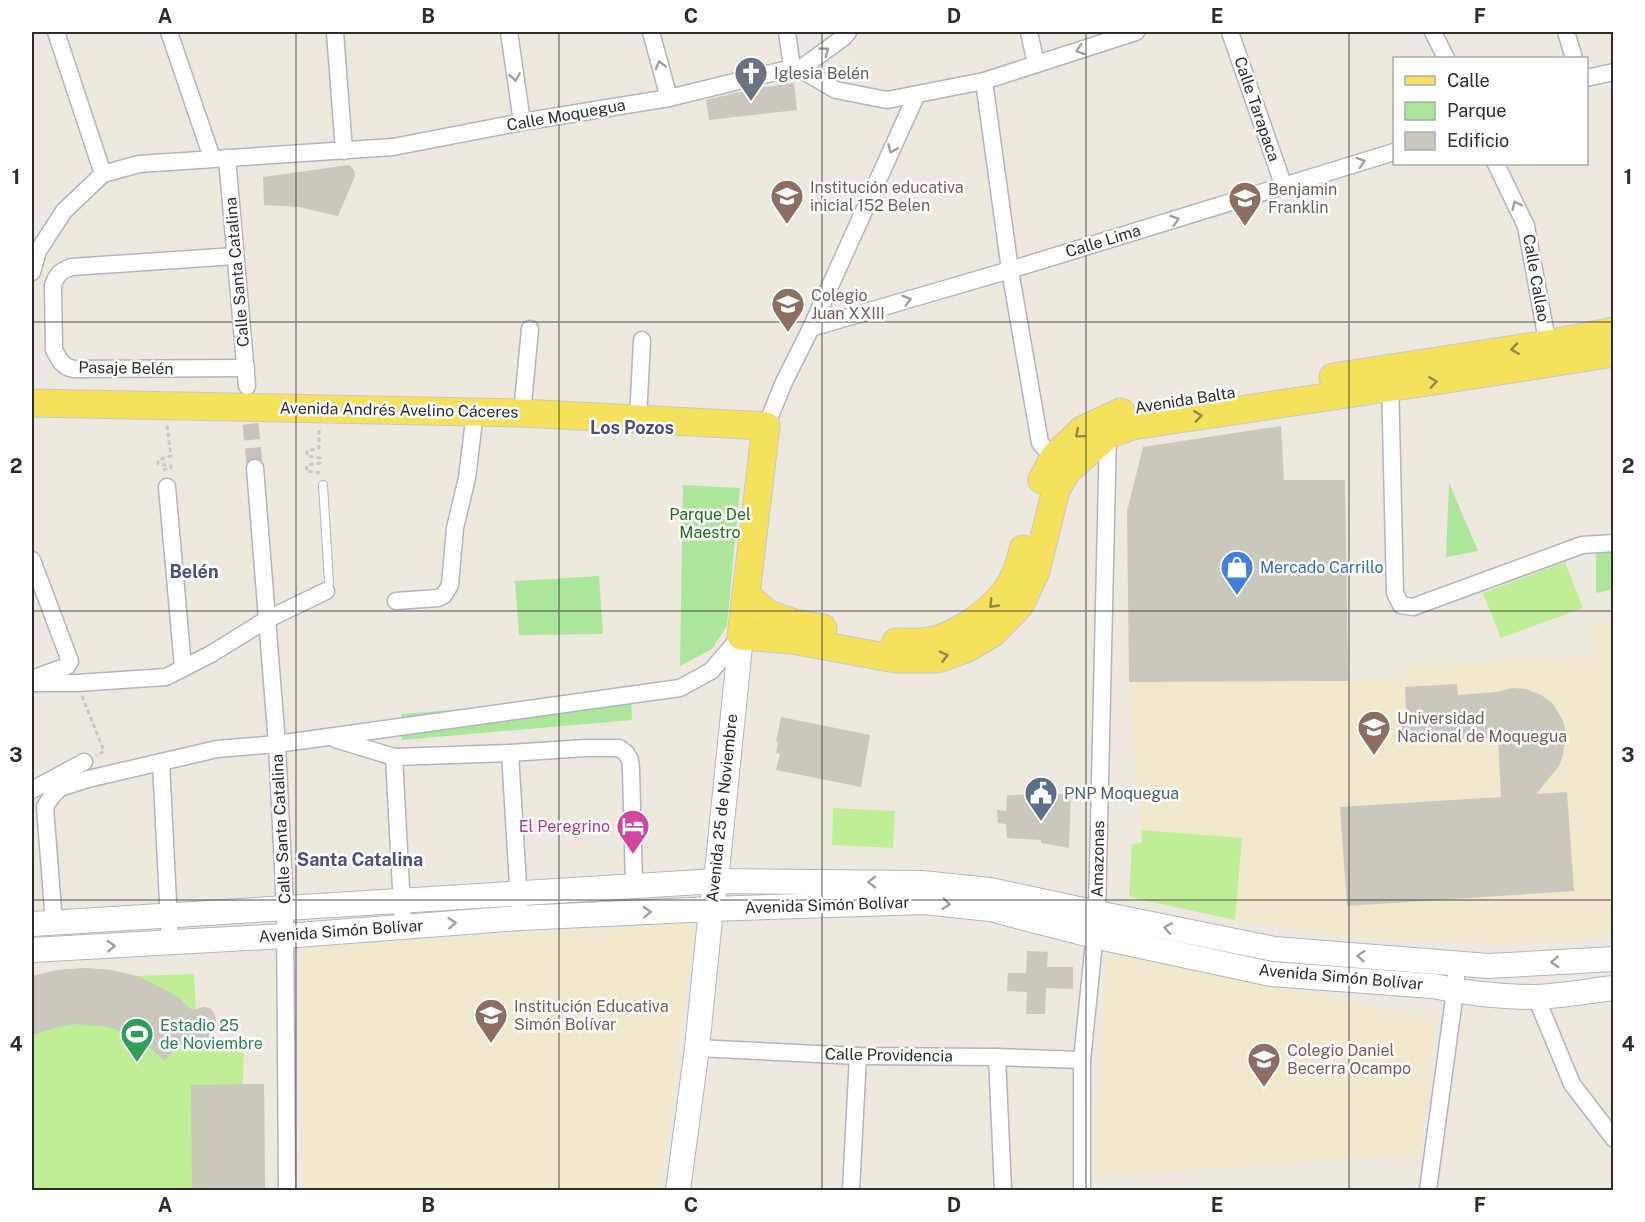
<svg xmlns="http://www.w3.org/2000/svg" width="1645" height="1222" font-family="'Public Sans',sans-serif">
<rect width="100%" height="100%" fill="#eee9df"/>
<g fill="#f0e9ce">
<path d="M1613 622V937L1511 944 1355 938 1235 920 1242 838 1141 830 1129 682 1406 680 1407 665 1594 657 1591 626Z"/>
<path d="M696 923 659 1190H304L301 971 303 947Z"/>
<path d="M1108 950 1262 982 1382 1010 1436 1020 1421 1155 1093 1176Z"/>
</g>
<g fill="#ace69a">
<path d="M1449 483 1478 551 1446 557Z"/>
<path d="M683 485 740 488 727 626 712 649 680 666Z"/>
<path d="M1613 544V589L1596 593V545Z"/>
<path d="M599 576 603 634 519 635 515 581Z"/>
<path d="M631 696 632 720 402 740 401 714Z"/>
</g>
<g fill="#c0ee96">
<path d="M1565 562 1583 608 1501 638 1483 593Z"/>
<path d="M833 808 895 811 893 848 832 845Z"/>
<path d="M1141 830 1242 838 1235 920 1129 897 1132 845 1142 842Z"/>
<path d="M85 968 111 970 137 976 194 974 196 1010 204 1007C218 1011 219 1025 209 1035L215 1041 244 1040 243 1084H264L265 1190H32V976L58 970Z"/>
</g>
<g fill="#cac7bd">
<path d="M794 83 797 110 709 120 706 100 752 89Z"/>
<path d="M349 165 354 170 355 176 338 216 299 207 264 205 263 177Z"/>
<path d="M1281 426 1284 480H1345L1348 681 1129 682 1127 511 1143 447Z"/>
<path d="M1457 684 1458 695 1496 692 1512 688 1526 689 1541 695 1552 703 1558 712 1563 721 1566 732 1563 755 1559 766 1536 794 1567 792 1574 891 1347 906 1340 807 1501 797 1498 738 1411 742 1403 733 1401 725 1406 710 1405 687Z"/>
<path d="M781 717 870 735 861 787 776 770 780 754 776 753 778 742H776Z"/>
<path d="M1071 794 1069 848 1041 843V840L1007 838 1006 824 998 823 997 810 1006 811 1007 795Z"/>
<path d="M1027 951 1048 952 1047 967H1073V989L1046 988 1045 1014H1026L1027 992 1007 991 1008 973H1026Z"/>
<path d="M85 968 111 970 137 976 152 983 178 997 192 1010 204 1007 210 1008 214 1013 216 1019 213 1031 194 1049 184 1039 165 1061 145 1044 126 1033 108 1027 78 1024 58 1027 32 1035V976L58 970Z"/>
<path d="M264 1084 265 1191H192L191 1085Z"/>
</g>
<g fill="none" stroke-linecap="round" stroke-linejoin="round">
<path stroke="#c7c3bb" stroke-width="16" stroke-dasharray="16 8" stroke-linecap="butt" d="M248 400 255 468"/>
<defs>
<path id="lane" d="M323 485 329 583 326 591"/>
<g id="street">
<path d="M56 32 103 174"/>
<path d="M169 32 212 158"/>
<path d="M335 32 344 151"/>
<path d="M509 32 522 122"/>
<path d="M651 32 669 98"/>
<path d="M787 32 792 68"/>
<path d="M1029 32 1036 64"/>
<path d="M1230 32 1284 187"/>
<path d="M1433 32 1446 58"/>
<path d="M1566 32 1574 58"/>
<path d="M800 69 844 37 848 32"/>
<path d="M1586 78 1614 72"/>
<path d="M984 81 1010 270 1040 443 1060 464"/>
<path d="M227 158 247 386"/>
<path d="M1496 164 1526 226 1549 351"/>
<path d="M235 256 71 267C61 271 57 274 53 285L54 350 61 362 67 367 74 369 246 368"/>
<path d="M32 272 38 251 64 211 103 174 139 164 393 147 522 122 669 98 792 68 800 69 836 90 887 100 984 81 1136 32"/>
<path d="M811 328 1010 270 1394 152"/>
<path d="M1390 379 1395 593 1401 605 1413 607 1582 545 1614 543"/>
<path d="M522 413 530 329"/>
<path d="M638 419 642 340"/>
<path d="M766 426 784 382 811 328 916 96"/>
<path d="M255 468 277 744 285 909 287 1190"/>
<path d="M167 487 183 667"/>
<path d="M32 560 70 661 67 666 32 679"/>
<path d="M396 601 438 598 444 595 450 585 455 528 467 478 475 412"/>
<path d="M32 683H77L166 677 211 654 266 620 326 591"/>
<path d="M335 739 394 757"/>
<path d="M161 762 170 942"/>
<path d="M32 790 84 762"/>
<path d="M519 902 510 753 586 748H619L626 753 630 760 631 769 634 885"/>
<path d="M54 923 45 807 51 797 60 788 88 779 217 749 277 744 680 688 711 671 741 636"/>
<path d="M403 926 394 757 510 753"/>
<path d="M1536 997 1572 1084 1614 1139"/>
<path d="M697 1048 858 1056 997 1057 1082 1060"/>
<path d="M997 1057 1003 1190"/>
<path d="M851 1190 858 1056"/>
<path d="M1082 1190V1060L1097 913 1108 432"/>
<path d="M1428 1190 1455 991 1457 963"/>
</g>
<g id="secondary">
<path d="M32 924 716 881 922 883 990 890 1097 913 1274 949 1489 966 1614 959"/>
<path d="M32 950 284 936 520 918 711 909 924 902 990 909 1094 936 1271 974 1433 986C1466 993 1501 997 1535 997 1561 996 1588 991 1614 988"/>
<path d="M678 1190 697 1048 711 909 716 881 741 636"/>
</g>
<g id="primary">
<path d="M1333 377 1548 344 1614 331"/>
<path d="M32 403 522 413 766 426 741 636 792 640 896 659H937L966 649 993 633 1020 605 1036 571 1056 490 1067 471 1108 435 1132 426 1441 380 1614 353"/>
<path d="M1042 480 1054 457 1082 430 1121 412"/>
<path d="M746 595 768 614 794 623 823 628"/>
<path d="M896 642C906 642 918 643 929 641 956 637 988 613 1005 592 1014 580 1020 564 1023 549"/>
</g>
</defs>
<use href="#lane" stroke="#b3b4c0" stroke-width="10"/>
<use href="#street" stroke="#b3b4c0" stroke-width="19"/>
<use href="#secondary" stroke="#b3b4c0" stroke-width="26"/>
<use href="#primary" stroke="#c8c8c8" stroke-width="29"/>
<g stroke="#c8c8c8" stroke-width="3" stroke-dasharray="4.5 3" stroke-linecap="butt">
<path d="M319 430V448L307 451V456L320 458V463L307 465 306 471 322 473"/>
<path d="M163 470 171 468V466L158 464V460L171 456 167 425"/>
<path d="M82 696 104 751 96 756"/>
</g>
<use href="#lane" stroke="#fff" stroke-width="8"/>
<use href="#street" stroke="#fff" stroke-width="16"/>
<use href="#secondary" stroke="#fff" stroke-width="24"/>
<use href="#primary" stroke="#f6e15d" stroke-width="27"/>
</g>
<defs><path id="oneway-chevron" d="M-2-3.5L2.5 0L-2 3.5" fill="none" stroke-width="1.6" stroke-linecap="round" stroke-linejoin="round" transform="scale(1.5)"/></defs>
<g stroke="#a0a0a0">
<use href="#oneway-chevron" transform="translate(1080 50) rotate(162)"/>
<use href="#oneway-chevron" transform="translate(825 51) rotate(-36)"/>
<use href="#oneway-chevron" transform="translate(660 65) rotate(-105)"/>
<use href="#oneway-chevron" transform="translate(515 77) rotate(81)"/>
<use href="#oneway-chevron" transform="translate(892 149) rotate(114)"/>
<use href="#oneway-chevron" transform="translate(1361 162) rotate(-18)"/>
<use href="#oneway-chevron" transform="translate(1516 205) rotate(-116)"/>
<use href="#oneway-chevron" transform="translate(1175 220) rotate(-17)"/>
<use href="#oneway-chevron" transform="translate(907 300) rotate(-16)"/>
<use href="#oneway-chevron" transform="translate(872 882) rotate(-179)"/>
<use href="#oneway-chevron" transform="translate(946 904) rotate(6)"/>
<use href="#oneway-chevron" transform="translate(647 912) rotate(-3)"/>
<use href="#oneway-chevron" transform="translate(452 923) rotate(-4)"/>
<use href="#oneway-chevron" transform="translate(1168 928) rotate(-169)"/>
<use href="#oneway-chevron" transform="translate(111 946) rotate(-4)"/>
<use href="#oneway-chevron" transform="translate(1361 956) rotate(-175)"/>
<use href="#oneway-chevron" transform="translate(1555 962) rotate(177)"/>
</g>
<g stroke="#928745">
<use href="#oneway-chevron" transform="translate(1515 349) rotate(171)"/>
<use href="#oneway-chevron" transform="translate(1433 382) rotate(-8)"/>
<use href="#oneway-chevron" transform="translate(1198 416) rotate(-8)"/>
<use href="#oneway-chevron" transform="translate(1079 434) rotate(140)"/>
<use href="#oneway-chevron" transform="translate(993 604) rotate(134)"/>
<use href="#oneway-chevron" transform="translate(944 656) rotate(-15)"/>
</g>
<path fill="none" stroke="#2d2d2d" stroke-width="1.5" stroke-opacity="0.55" d="M296 32V1190M559 32V1190M822 32V1190M1086 32V1190M1349 32V1190M32 322H1614M32 611H1614M32 900H1614"/>
<defs>
<symbol id="church-pin" viewBox="-11 -11 22 30"><path d="M0 17L-7.5 6A9.5 9.5 0 1 1 7.5 6Z" fill="#6b7280" stroke="#fff"/><path d="M-1.2-6h2.4v3.5h3.3v2.4h-3.3V6h-2.4V-.1h-3.3v-2.4h3.3Z" fill="#fff"/></symbol>
<symbol id="school-pin" viewBox="-11 -11 22 30"><path d="M0 17L-7.5 6A9.5 9.5 0 1 1 7.5 6Z" fill="#8d6e63" stroke="#fff"/><path d="M0-5L7-2L0 1L-7-2ZM-4 1L0 2.5L4 1V4Q0 6-4 4Z" fill="#fff"/></symbol>
<symbol id="shop-pin" viewBox="-11 -11 22 30"><path d="M0 17L-7.5 6A9.5 9.5 0 1 1 7.5 6Z" fill="#3f7fe0" stroke="#fff"/><path d="M-5-2.5h2.3a2.7 3.5 0 0 1 5.4 0H5L5.5 6h-11ZM-1.5-2.5h3a1.5 2.3 0 0 0-3 0Z" fill="#fff"/></symbol>
<symbol id="university-pin" viewBox="-11 -11 22 30"><path d="M0 17L-7.5 6A9.5 9.5 0 1 1 7.5 6Z" fill="#8d6e63" stroke="#fff"/><path d="M0-5L7-2L0 1L-7-2ZM-4 1L0 2.5L4 1V4Q0 6-4 4Z" fill="#fff"/></symbol>
<symbol id="civic-pin" viewBox="-11 -11 22 30"><path d="M0 17L-7.5 6A9.5 9.5 0 1 1 7.5 6Z" fill="#5c6f8a" stroke="#fff"/><path d="M-.6-6.5H3V-4.5H.6V-3L4-1V1h2V6H-6V1h2V-1L-.6-3ZM-1.2 2.5V6h2.4V2.5Z" fill="#fff"/></symbol>
<symbol id="hotel-pin" viewBox="-11 -11 22 30"><path d="M0 17L-7.5 6A9.5 9.5 0 1 1 7.5 6Z" fill="#d1479c" stroke="#fff"/><path d="M-6-4.5h1.5V1H6V5H4.5V3h-9V5H-6ZM-4 0a1.8 1.8 0 1 1 3.6 0ZM.5 0V-2.5h3Q6-2.5 6 0Z" fill="#fff"/></symbol>
<symbol id="stadium-pin" viewBox="-11 -11 22 30"><path d="M0 17L-7.5 6A9.5 9.5 0 1 1 7.5 6Z" fill="#2e9e5b" stroke="#fff"/><path d="M0-5a6.5 5 0 1 0 0 10a6.5 5 0 1 0 0-10ZM-3.5-1.8h7v3.6h-7Z" fill="#fff"/></symbol>
</defs>
<g fill-rule="evenodd">
<use href="#church-pin" x="732" y="54" width="38" height="52"/>
<use href="#school-pin" x="768" y="177" width="38" height="52"/>
<use href="#school-pin" x="1226" y="179" width="38" height="52"/>
<use href="#school-pin" x="769" y="285" width="38" height="52"/>
<use href="#shop-pin" x="1218" y="548" width="38" height="52"/>
<use href="#university-pin" x="1355" y="708" width="38" height="52"/>
<use href="#civic-pin" x="1022" y="774" width="38" height="52"/>
<use href="#hotel-pin" x="614" y="807" width="38" height="52"/>
<use href="#school-pin" x="472" y="996" width="38" height="52"/>
<use href="#stadium-pin" x="118" y="1015" width="38" height="52"/>
<use href="#school-pin" x="1245" y="1040" width="38" height="52"/>
</g>
<g text-anchor="middle" dominant-baseline="central" stroke-width="5" stroke-linejoin="round" paint-order="stroke">
<g font-size="16" fill="#5b616d" stroke="#fff" text-anchor="start">
<text x="774" y="73">Iglesia Belén</text>
</g>
<g font-size="16" fill="#2d2d2d" stroke="#fff">
<text transform="translate(1257 109) rotate(71)">Calle Tarapaca</text>
<text transform="translate(566 115) rotate(-10)">Calle Moquegua</text>
<text transform="translate(1103 241) rotate(-17)">Calle Lima</text>
<text transform="translate(237 272) rotate(-95)">Calle Santa Catalina</text>
<text transform="translate(1536 278) rotate(80)">Calle Callao</text>
<text transform="translate(126 368) rotate(1)">Pasaje Belén</text>
<text transform="translate(1185 400) rotate(-9)">Avenida Balta</text>
<text transform="translate(399 410) rotate(1)">Avenida Andrés Avelino Cáceres</text>
<text transform="translate(722 808) rotate(-84)">Avenida 25 de Noviembre</text>
<text transform="translate(281 829) rotate(-93)">Calle Santa Catalina</text>
<text transform="translate(1098 859) rotate(-89)">Amazonas</text>
<text transform="translate(827 905) rotate(-2)">Avenida Simón Bolívar</text>
<text transform="translate(341 931) rotate(-4)">Avenida Simón Bolívar</text>
<text transform="translate(1341 977) rotate(5)">Avenida Simón Bolívar</text>
<text transform="translate(889 1055) rotate(1)">Calle Providencia</text>
</g>
<g font-size="16" fill="#785e54" stroke="#fff" text-anchor="start">
<text x="810" y="187">Institución educativa<tspan x="810" dy="18">inicial 152 Belen</tspan></text>
<text x="1268" y="189">Benjamin<tspan x="1268" dy="18">Franklin</tspan></text>
<text x="811" y="295">Colegio<tspan x="811" dy="18">Juan XXIII</tspan></text>
<text x="1397" y="718">Universidad<tspan x="1397" dy="18">Nacional de Moquegua</tspan></text>
<text x="514" y="1006">Institución Educativa<tspan x="514" dy="18">Simón Bolívar</tspan></text>
<text x="1287" y="1050">Colegio Daniel<tspan x="1287" dy="18">Becerra Ocampo</tspan></text>
</g>
<g font-size="16" fill="#226e18" stroke="#fff">
<text x="710" y="514">Parque Del<tspan x="710" dy="18">Maestro</tspan></text>
</g>
<g font-size="16" fill="#366cbe" stroke="#fff" text-anchor="start">
<text x="1260" y="567">Mercado Carrillo</text>
</g>
<g font-size="16" fill="#4e5e75" stroke="#fff" text-anchor="start">
<text x="1064" y="793">PNP Moquegua</text>
</g>
<g font-size="16" fill="#b23c85" stroke="#fff" text-anchor="end">
<text x="610" y="826">El Peregrino</text>
</g>
<g font-size="16" fill="#27864d" stroke="#fff" text-anchor="start">
<text x="160" y="1025">Estadio 25<tspan x="160" dy="18">de Noviembre</tspan></text>
</g>
<g font-size="18" font-weight="bold" fill="#4b4f80" stroke="#fff">
<text x="632" y="427">Los Pozos</text>
<text x="194" y="571">Belén</text>
<text x="360" y="859">Santa Catalina</text>
</g>
</g>
<rect width="1645" height="1222" fill="none" stroke="#ffffff" stroke-width="66"/>
<rect x="1393" y="57" width="195" height="108" fill="#ffffff" stroke="#ababab" stroke-width="1.5"/>
<rect x="1405" y="76" width="30" height="9" fill="#f6e15d" stroke="#ababab" stroke-width="1.5"/>
<text x="1447" y="87" font-size="18" fill="#2d2d2d">Calle</text>
<rect x="1405" y="102" width="30" height="18" fill="#ace69a" stroke="#ababab" stroke-width="1.5"/>
<text x="1447" y="117" font-size="18" fill="#2d2d2d">Parque</text>
<rect x="1405" y="132" width="30" height="18" fill="#cac7bd" stroke="#ababab" stroke-width="1.5"/>
<text x="1447" y="147" font-size="18" fill="#2d2d2d">Edificio</text>
<rect x="33" y="33" width="1579" height="1156" fill="none" stroke="#2d2d2d" stroke-width="2"/>
<g font-size="20" text-anchor="middle" font-weight="bold" fill="#2d2d2d">
<text x="165" y="23">A</text>
<text x="428" y="23">B</text>
<text x="691" y="23">C</text>
<text x="954" y="23">D</text>
<text x="1217" y="23">E</text>
<text x="1480" y="23">F</text>
<text x="16" y="184">1</text>
<text x="1628" y="184">1</text>
<text x="16" y="473">2</text>
<text x="1628" y="473">2</text>
<text x="16" y="762">3</text>
<text x="1628" y="762">3</text>
<text x="16" y="1051">4</text>
<text x="1628" y="1051">4</text>
<text x="165" y="1212">A</text>
<text x="428" y="1212">B</text>
<text x="691" y="1212">C</text>
<text x="954" y="1212">D</text>
<text x="1217" y="1212">E</text>
<text x="1480" y="1212">F</text>
</g>
</svg>
